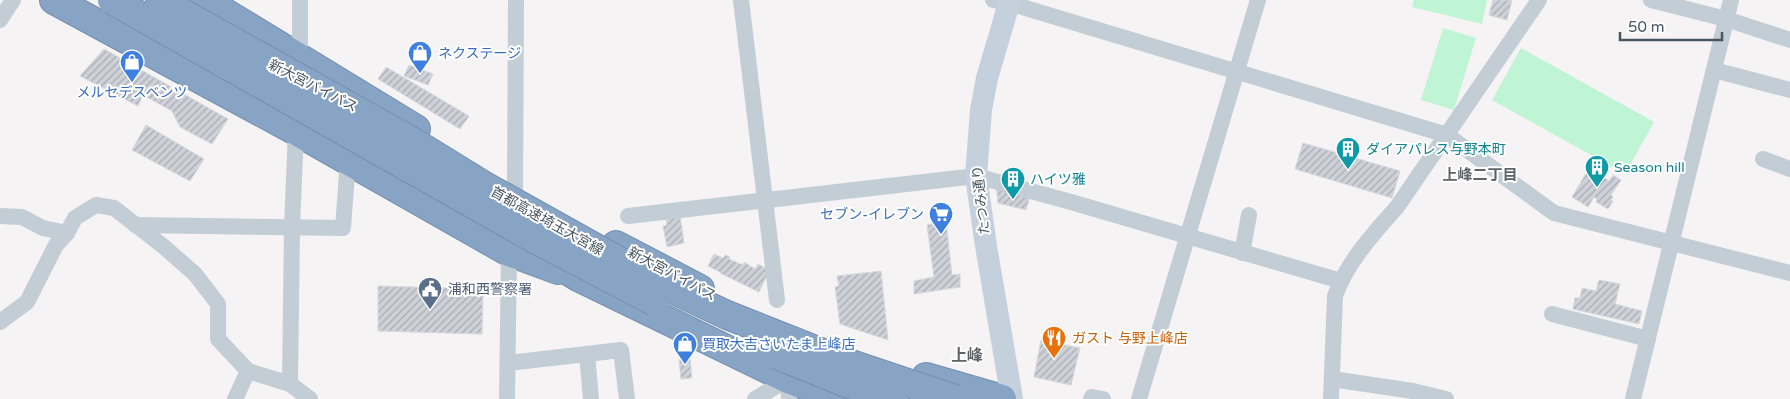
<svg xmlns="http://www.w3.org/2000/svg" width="1790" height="399" font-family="'Varela Round','Noto Sans JP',sans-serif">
<defs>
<pattern id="building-hatch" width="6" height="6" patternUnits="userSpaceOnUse" patternTransform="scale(1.25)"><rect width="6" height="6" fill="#ced1d8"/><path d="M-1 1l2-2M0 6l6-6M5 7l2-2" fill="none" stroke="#a9acb3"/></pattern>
</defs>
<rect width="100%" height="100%" fill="#f5f3f3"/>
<g fill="#bff4d4">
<path d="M1414 0H1487L1482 24 1412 7Z"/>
<path d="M1443 28 1476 38 1454 110 1421 100Z"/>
<path d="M1521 48 1654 122 1625 174 1492 100Z"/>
</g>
<g fill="url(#building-hatch)" stroke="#d6d8de">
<path d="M1493 0H1512L1507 20 1489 15Z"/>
<path d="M104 49 228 119 212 144 180 127 172 111 143 95 138 106 80 76Z"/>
<path d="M409 65 433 74 428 85 404 76Z"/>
<path d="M386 67 469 116 460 129 378 79Z"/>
<path d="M146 125 204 159 190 181 132 150Z"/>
<path d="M1303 143 1400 171 1392 198 1295 169Z"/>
<path d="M1594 160 1608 169 1603 177 1609 181 1613 175 1621 180 1611 195 1613 197 1611 200 1613 201 1608 209 1596 202 1597 199 1594 197 1588 207 1572 197Z"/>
<path d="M996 184 1030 196 1026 210 998 203Z"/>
<path d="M680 215 684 243 667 247 663 226 667 225 666 218Z"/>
<path d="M946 221 952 275 960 274V287L914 294V281L934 277 927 225Z"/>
<path d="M714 254 723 258 725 255 730 257 729 259 743 265 744 262 755 269 758 264 767 269 765 272 768 273 759 292 720 273V272L708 266Z"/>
<path d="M881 271 888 340 840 324 835 287 839 286 837 276Z"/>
<path d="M1599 280 1620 284 1615 304 1642 311 1639 324 1573 309 1575 298H1580L1582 288 1596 291Z"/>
<path d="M378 286 483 289 482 334 378 331Z"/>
<path d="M1041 340 1080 348 1071 385 1034 377Z"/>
<path d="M690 358 692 378 681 379 679 360Z"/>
</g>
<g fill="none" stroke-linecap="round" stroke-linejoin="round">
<defs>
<g id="highway">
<path d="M54 0 296 131 509 252 558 270"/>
<path d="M204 0 416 129"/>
<path d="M616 245 700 289"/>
<path d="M543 255 578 277 788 379 841 399"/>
<path d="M926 377 1002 399"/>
</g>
</defs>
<use href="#highway" stroke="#728fb0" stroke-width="30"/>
<g stroke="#c3cdd5" stroke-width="16">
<path d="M741 0 777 300"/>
<path d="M993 0 1009 3 1447 135 1554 213 1790 273"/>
<path d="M1651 0 1726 19 1790 40"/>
<path d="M0 20 13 0"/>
<path d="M300 58V0"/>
<path d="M1714 70 1790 90"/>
<path d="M1763 159 1790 169"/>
<path d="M515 190 516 0"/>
<path d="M0 216 22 217 43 228 67 233"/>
<path d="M628 216 976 176 1071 202 1341 281"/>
<path d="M135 225 343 228 348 160"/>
<path d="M1242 253 1249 215"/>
<path d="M1552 314 1648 339"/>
<path d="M0 322 27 302 56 245 67 233 75 218 96 205 114 208 163 246 195 274 218 304V339L248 371 290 384 292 227 296 131"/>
<path d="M587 354 591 399"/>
<path d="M508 363 621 350 627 399"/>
<path d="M1332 379 1413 391 1446 399"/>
<path d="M290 384 310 399"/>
<path d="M235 399 248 371"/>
<path d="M507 399 509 252 508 246"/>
<path d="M755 399 788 379 789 399"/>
<path d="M1091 399 1092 397 1103 399"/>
<path d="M1139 399 1258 0"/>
<path d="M1331 399 1335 296C1347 262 1374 233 1397 207L1539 0"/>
<path d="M1633 399 1731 0"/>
</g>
<path stroke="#c4d0dc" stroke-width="22" d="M1010 0 987 78 981 110 976 176 986 246 1012 399"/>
<use href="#highway" stroke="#87a4c4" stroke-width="28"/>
<defs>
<g id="highway-bridge">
<path d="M112 0 533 238 655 302"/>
<path d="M159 0 410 140 483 185 653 280 727 315 848 363 955 399"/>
<path d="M777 355 844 382 892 399"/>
</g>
</defs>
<use href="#highway-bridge" stroke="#728fb0" stroke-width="30" stroke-linecap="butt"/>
<use href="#highway-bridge" stroke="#87a4c4" stroke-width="28"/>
</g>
<defs>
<symbol id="shop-pin" viewBox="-11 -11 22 30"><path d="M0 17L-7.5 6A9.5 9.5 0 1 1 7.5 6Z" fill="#3f7fe0" stroke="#fff"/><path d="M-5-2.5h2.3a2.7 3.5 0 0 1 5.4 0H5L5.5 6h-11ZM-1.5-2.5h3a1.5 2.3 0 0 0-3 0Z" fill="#fff"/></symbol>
<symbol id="building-pin" viewBox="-11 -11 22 30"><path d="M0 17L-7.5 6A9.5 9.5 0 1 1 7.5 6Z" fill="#0f9aa8" stroke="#fff"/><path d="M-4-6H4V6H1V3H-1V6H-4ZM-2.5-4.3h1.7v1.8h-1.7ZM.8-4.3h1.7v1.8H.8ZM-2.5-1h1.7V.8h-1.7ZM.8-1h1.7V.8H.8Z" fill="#fff"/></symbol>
<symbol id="supermarket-pin" viewBox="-11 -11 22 30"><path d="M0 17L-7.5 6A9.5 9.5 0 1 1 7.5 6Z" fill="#3f7fe0" stroke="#fff"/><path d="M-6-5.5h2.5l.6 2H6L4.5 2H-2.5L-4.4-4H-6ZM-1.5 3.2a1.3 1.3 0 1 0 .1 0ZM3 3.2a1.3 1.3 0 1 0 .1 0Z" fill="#fff"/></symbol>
<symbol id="civic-pin" viewBox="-11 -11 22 30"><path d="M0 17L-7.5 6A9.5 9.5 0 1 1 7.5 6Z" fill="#5c6f8a" stroke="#fff"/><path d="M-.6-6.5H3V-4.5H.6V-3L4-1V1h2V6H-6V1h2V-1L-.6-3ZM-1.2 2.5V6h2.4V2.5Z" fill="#fff"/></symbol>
<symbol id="restaurant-pin" viewBox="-11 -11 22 30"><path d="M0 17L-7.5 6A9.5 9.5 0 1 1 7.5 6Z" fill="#e8710a" stroke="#fff"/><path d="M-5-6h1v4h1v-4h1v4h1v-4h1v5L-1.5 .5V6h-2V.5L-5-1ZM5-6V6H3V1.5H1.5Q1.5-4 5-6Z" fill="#fff"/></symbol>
</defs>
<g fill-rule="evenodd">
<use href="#shop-pin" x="406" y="39" width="28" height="38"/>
<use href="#shop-pin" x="118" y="48" width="28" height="38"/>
<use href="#building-pin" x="1334" y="135" width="28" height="38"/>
<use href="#building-pin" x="1583" y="153" width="28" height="38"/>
<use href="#building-pin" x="999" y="165" width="28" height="38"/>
<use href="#supermarket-pin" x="927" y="200" width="28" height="38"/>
<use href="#civic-pin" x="416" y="275" width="28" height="38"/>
<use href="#restaurant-pin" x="1040" y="324" width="28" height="38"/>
<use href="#shop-pin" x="671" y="330" width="28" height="38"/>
</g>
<g text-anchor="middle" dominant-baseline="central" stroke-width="4" stroke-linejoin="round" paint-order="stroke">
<g font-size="14" fill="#366cbe" stroke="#fff" text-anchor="start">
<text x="438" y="53">ネクステージ</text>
<text x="132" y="92" text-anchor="middle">メルセデスベンツ</text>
<text x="924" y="214" text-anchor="end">セブン-イレブン</text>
<text x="702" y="344">買取大吉さいたま上峰店</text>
</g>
<g font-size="14" fill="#485662" stroke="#fff">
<text transform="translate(313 86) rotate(27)">新大宮バイパス</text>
<text transform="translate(981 200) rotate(-96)">たつみ通り</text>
<text transform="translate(547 221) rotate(29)">首都高速埼玉大宮線</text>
<text transform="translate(672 274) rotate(28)">新大宮バイパス</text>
</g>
<g font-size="14" fill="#0d838f" stroke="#fff" text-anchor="start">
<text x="1366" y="149">ダイアパレス与野本町</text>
<text x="1614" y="167">Season hill</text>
<text x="1030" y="179">ハイツ雅</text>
</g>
<g font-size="14" fill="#4e5e75" stroke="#fff" text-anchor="start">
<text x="448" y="289">浦和西警察署</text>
</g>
<g font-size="14" fill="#c56008" stroke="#fff" text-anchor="start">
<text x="1072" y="338">ガスト 与野上峰店</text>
</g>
<g font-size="15" font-weight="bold" fill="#5e6368" stroke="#fff">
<text x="1480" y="175">上峰二丁目</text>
</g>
<g font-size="16" font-weight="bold" fill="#5e6368" stroke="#fff">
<text x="967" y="356">上峰</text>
</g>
</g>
<path d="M1620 32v8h102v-8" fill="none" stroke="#485662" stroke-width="2.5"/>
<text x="1628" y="32" font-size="15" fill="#485662" stroke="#ffffff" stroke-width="4" paint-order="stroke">50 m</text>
</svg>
